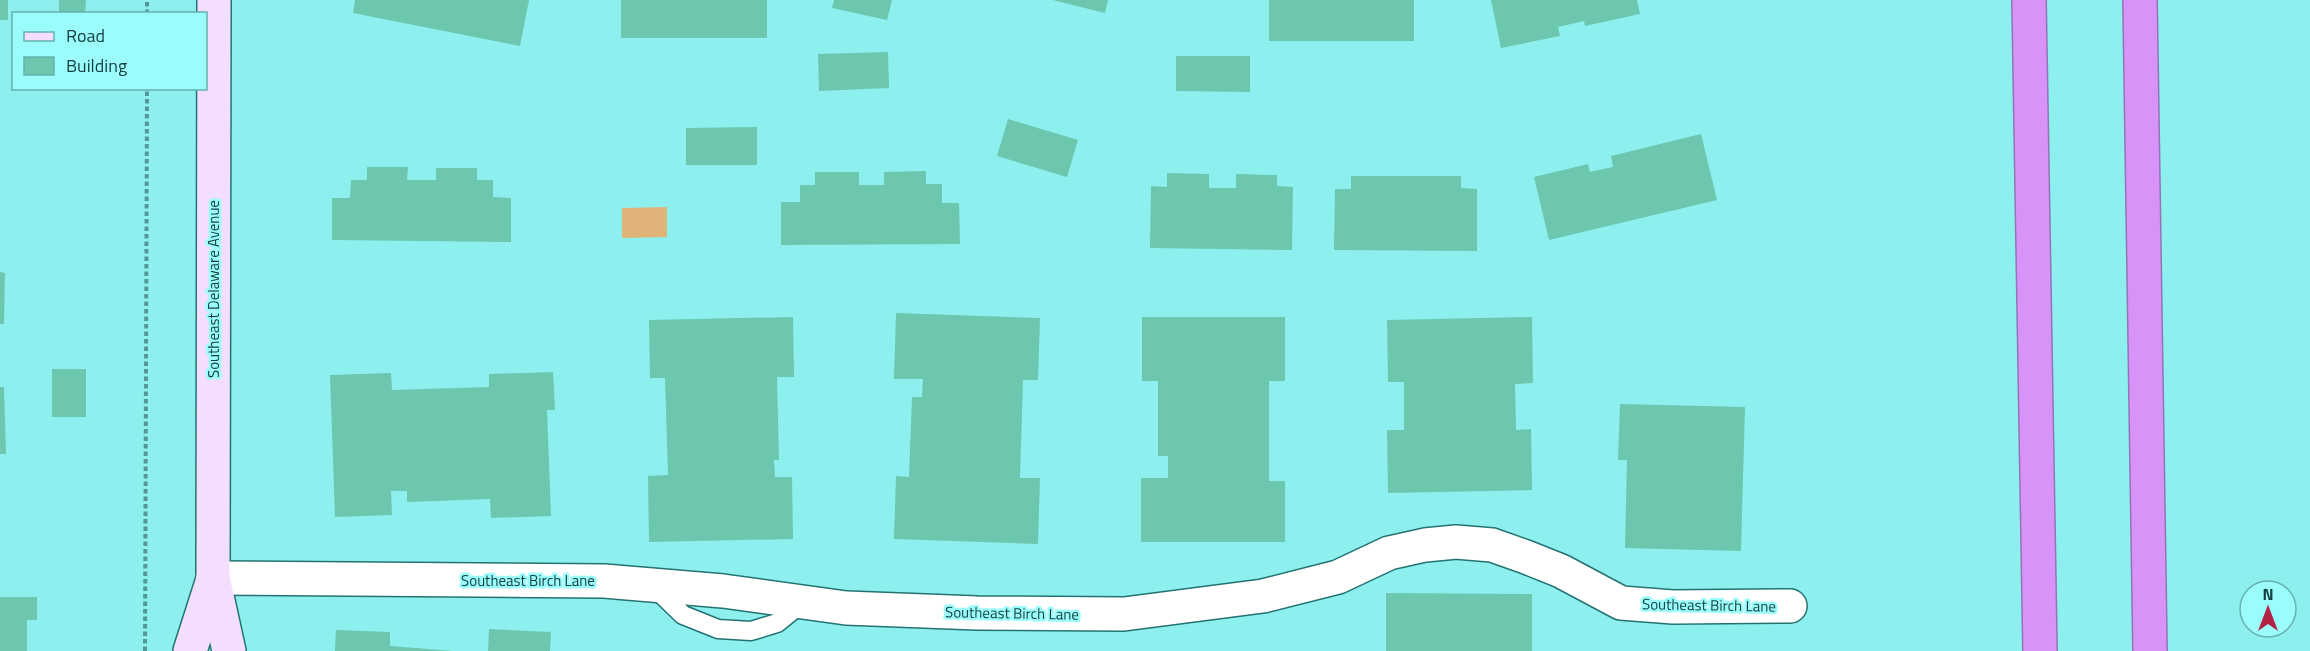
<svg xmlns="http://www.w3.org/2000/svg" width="2310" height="651" font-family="'Titillium Web',sans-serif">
<rect width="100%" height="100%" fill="#8df0ee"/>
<path fill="#e0b478" d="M667 207V237L622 238V208Z"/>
<g fill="#6dc6ae">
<rect x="0" y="0" width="8" height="20"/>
<path d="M59 0H86L85 14H59Z"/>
<path d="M355 0H529L520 46 353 13Z"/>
<rect x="621" y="0" width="146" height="38"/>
<path d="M834 0H892L887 20 832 8Z"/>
<path d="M1053 0H1108L1105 13Z"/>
<rect x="1269" y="0" width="145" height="41"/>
<path d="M1491 0H1637L1640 14 1585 26 1584 21 1558 27 1560 36 1501 48Z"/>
<path d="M888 52 889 88 819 91 818 54Z"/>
<path d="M1176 56H1250V92L1176 91Z"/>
<path d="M1008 119 1078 140 1067 177 997 156Z"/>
<path d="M757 127V165H686V128Z"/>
<path d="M1701 134 1717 200 1549 240 1534 177 1588 164 1590 172 1613 167 1611 156Z"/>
<path d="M367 167H408L407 180H436V168H477V180H493V197L511 198V242L332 240V198H350L351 180H367Z"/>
<path d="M926 171V184H942V203H959L960 244 781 245V202H800V185H815V172H859V185H884V172Z"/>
<path d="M1167 173 1209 174V188H1236V174L1277 175V186L1293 187 1292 250 1150 248 1151 186 1167 187Z"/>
<path d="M1351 176H1461V188L1477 189V251L1334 250 1335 189H1351Z"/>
<path d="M0 272 5 273 4 324H0Z"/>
<path d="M896 313 1040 318 1038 380H1023L1020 478H1040L1038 544 894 539 896 476 909 477 912 397H922L923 379H894Z"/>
<path d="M793 317 794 377H777L779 460H774L775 477H792L793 539 649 542 648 476 668 475 665 378H650L649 320Z"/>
<path d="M1142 317H1285V381H1269V481H1285V542H1141V478H1168V456H1158V381H1142Z"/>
<path d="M1532 317 1533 383 1515 384 1516 430 1531 429 1532 490 1388 493 1387 430H1404V382H1388L1387 320Z"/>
<rect x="52" y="369" width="34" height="48"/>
<path d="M553 372 555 410H547L551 516 491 518 490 499 407 502V491H391L392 515 335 517 330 375 391 373 392 390 489 387V374Z"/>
<path d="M0 387H4L6 454H0Z"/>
<path d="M1620 404 1745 407 1741 551 1625 548 1627 460H1618Z"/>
<path d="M1386 593 1532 594V651H1386Z"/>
<path d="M0 597H37V620H27V651H0Z"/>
<path d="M489 629 551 632 550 651H488Z"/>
<path d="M336 630 390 632V646L453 651H335Z"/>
</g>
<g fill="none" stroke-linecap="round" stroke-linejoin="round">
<defs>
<path id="service" d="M652 585 683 615 718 629 751 631 777 623 803 602"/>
<path id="minor" d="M213 578 604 581 723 591 846 608 977 613 1124 614 1263 596 1338 577 1389 553 1425 545 1456 542 1492 545 1526 557 1561 571 1621 603 1673 607 1790 606"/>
<g id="secondary">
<path d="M214 0 213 578 229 651"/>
<path d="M190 651 213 579"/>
</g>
<g id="motorway">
<path d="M2029 0 2040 651"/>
<path d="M2140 0 2150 651"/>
</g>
</defs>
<use href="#service" stroke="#247372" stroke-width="21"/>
<use href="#minor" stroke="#247372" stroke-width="36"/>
<use href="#secondary" stroke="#247372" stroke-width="36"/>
<use href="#motorway" stroke="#9275b7" stroke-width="36"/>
<g stroke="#519897" stroke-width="4" stroke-dasharray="4.5 3" stroke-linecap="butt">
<path d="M147 14V0"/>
<path d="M145 651 147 88"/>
</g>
<use href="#service" stroke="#fff" stroke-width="18"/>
<use href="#minor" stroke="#fff" stroke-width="33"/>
<use href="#secondary" stroke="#f3dffd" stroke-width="33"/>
<use href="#motorway" stroke="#d793f8" stroke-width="33"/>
</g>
<g text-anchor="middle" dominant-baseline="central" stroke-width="5" stroke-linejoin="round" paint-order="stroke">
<g font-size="15" fill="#133e3e" stroke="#9bfdfb">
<text transform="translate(213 289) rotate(-90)">Southeast Delaware Avenue</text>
<text x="528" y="580">Southeast Birch Lane</text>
<text transform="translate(1709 605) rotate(1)">Southeast Birch Lane</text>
<text transform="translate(1012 613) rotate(1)">Southeast Birch Lane</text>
</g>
</g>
<rect x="12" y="12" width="195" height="78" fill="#9bfdfb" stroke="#65b1af" stroke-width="1.5"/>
<rect x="24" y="32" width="30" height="9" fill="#f3dffd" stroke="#65b1af" stroke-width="1.5"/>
<text x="66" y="42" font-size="18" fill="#133e3e">Road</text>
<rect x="24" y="57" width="30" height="18" fill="#6dc6ae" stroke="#65b1af" stroke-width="1.5"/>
<text x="66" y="72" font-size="18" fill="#133e3e">Building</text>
<g transform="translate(2268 609)"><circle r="28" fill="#9bfdfb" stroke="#65b1af" stroke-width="1.5"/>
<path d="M0-4.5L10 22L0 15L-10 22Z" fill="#b32143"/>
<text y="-9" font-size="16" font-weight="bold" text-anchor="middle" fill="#133e3e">N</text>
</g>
</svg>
